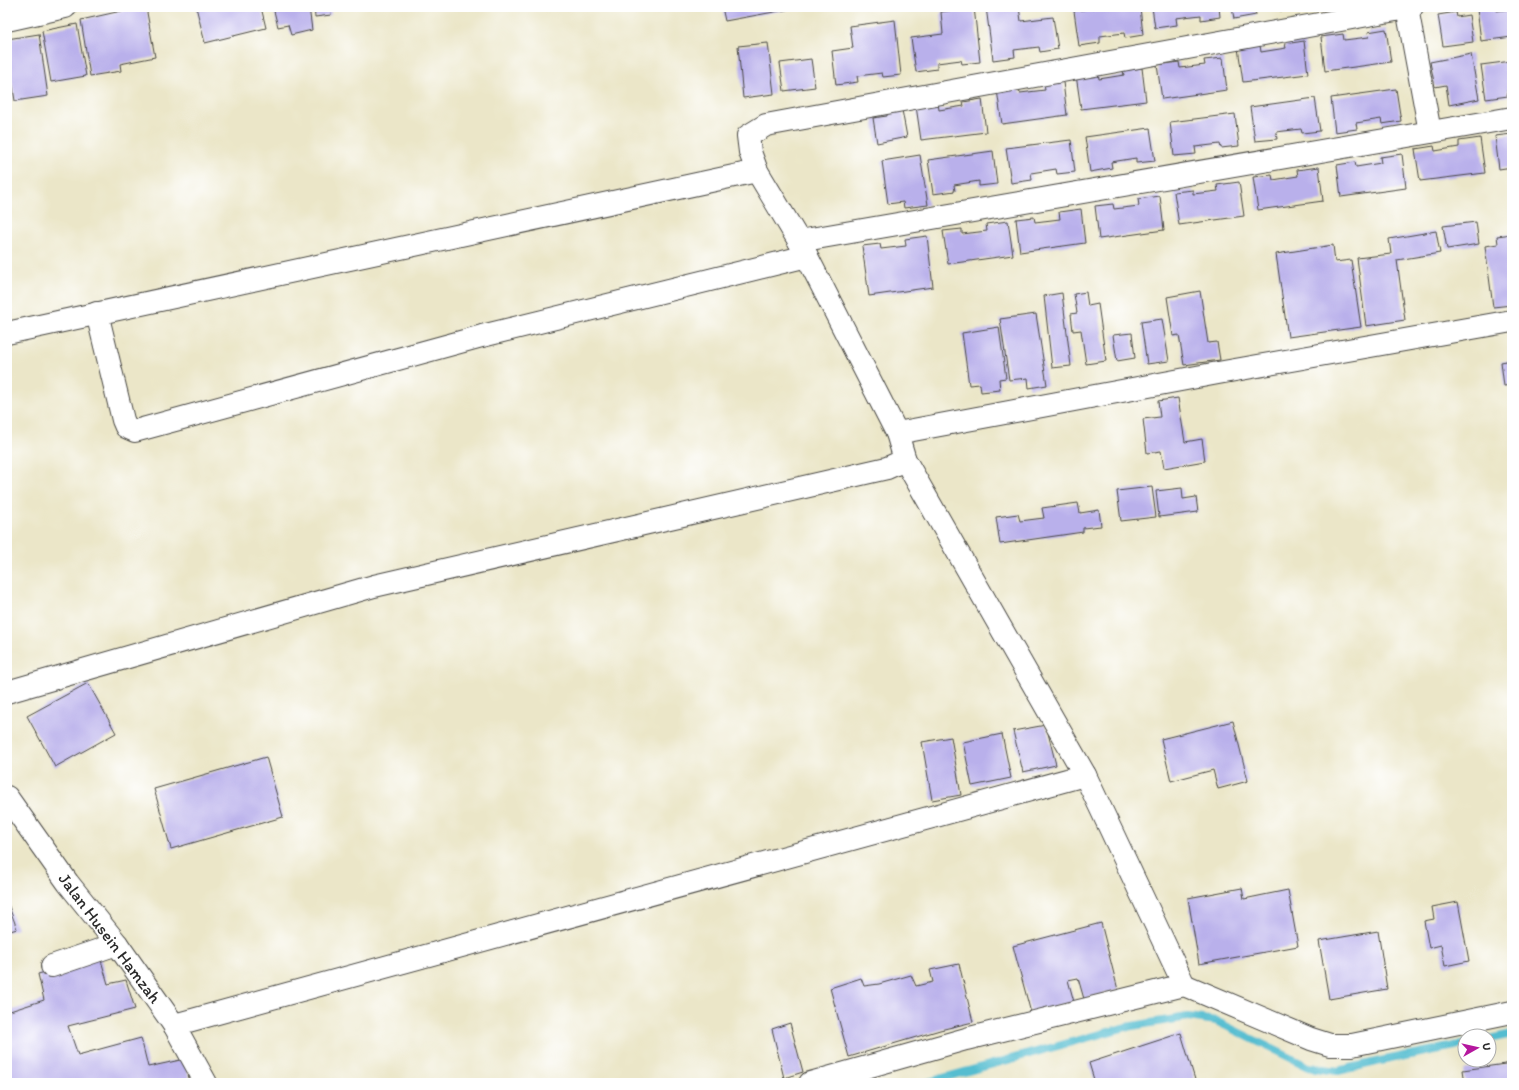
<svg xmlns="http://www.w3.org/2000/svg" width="1519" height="1090" font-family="Itim,sans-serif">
<rect width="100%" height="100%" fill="#fff"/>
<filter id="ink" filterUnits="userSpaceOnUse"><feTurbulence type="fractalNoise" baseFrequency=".025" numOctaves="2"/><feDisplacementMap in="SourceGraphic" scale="8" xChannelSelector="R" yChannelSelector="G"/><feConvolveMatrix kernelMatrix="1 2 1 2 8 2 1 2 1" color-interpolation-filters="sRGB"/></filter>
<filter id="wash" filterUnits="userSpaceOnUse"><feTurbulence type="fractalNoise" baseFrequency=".012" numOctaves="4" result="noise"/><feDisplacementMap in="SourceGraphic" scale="16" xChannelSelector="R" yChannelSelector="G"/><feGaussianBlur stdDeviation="0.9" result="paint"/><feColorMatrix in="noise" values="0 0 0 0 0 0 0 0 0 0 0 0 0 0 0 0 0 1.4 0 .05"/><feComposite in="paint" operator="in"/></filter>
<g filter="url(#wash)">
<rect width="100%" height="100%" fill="#ebe6c8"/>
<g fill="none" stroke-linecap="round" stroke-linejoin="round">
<g stroke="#54bdd0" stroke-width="8">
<path d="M1489 1039 1512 1034"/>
<path d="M925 1083 1126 1027 1188 1017 1216 1021 1309 1067 1338 1071 1385 1060 1465 1044"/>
</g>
</g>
<g id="blocks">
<g fill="#b9b0eb">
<path d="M139 7H146L155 57 120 64 121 71 90 76 81 20Z"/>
<path d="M196 7H261L266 28 205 43Z"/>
<path d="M273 7H309L312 30 291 35 288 25 278 27Z"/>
<path d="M314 7H330L331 15 315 17Z"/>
<path d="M722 7H796V8L725 21Z"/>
<path d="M974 7 980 62 962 64 961 60 937 63V69L916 72 911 38 943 34 941 12Z"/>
<path d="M986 7H1019L1021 21 1053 17 1058 49 1040 52 1039 47 1014 50 1015 57 993 60Z"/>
<path d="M1106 7H1140L1143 35 1125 38 1124 33 1100 36V43L1079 46 1074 11Z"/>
<path d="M1152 7H1219L1220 17 1201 20V15L1176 18 1177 25 1155 28Z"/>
<path d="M1232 7H1261V8L1255 9 1256 15 1234 19Z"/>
<path d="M1280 7H1300V8L1280 11Z"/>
<path d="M1488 7H1495L1496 11 1512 9V37L1481 41 1477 9Z"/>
<path d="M1456 12 1457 17 1469 15 1473 42 1443 46 1438 15Z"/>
<path d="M895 20 901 75 883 77 882 73 857 76 858 82 836 85 832 51 853 48 850 26Z"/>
<path d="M77 24 86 76 51 82 42 31Z"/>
<path d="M1386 29 1391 62 1325 71 1321 37 1343 34 1344 40 1369 37 1368 32Z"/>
<path d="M39 34 48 96 15 101 7 49V39Z"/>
<path d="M1304 41 1308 74 1243 82 1238 48 1260 45 1261 52 1286 48 1285 44Z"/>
<path d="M768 43 774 94 743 98 738 46Z"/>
<path d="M1471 54 1479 99 1449 105 1446 85 1435 87 1430 62Z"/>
<path d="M1223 58 1227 90 1162 99 1157 65 1179 62 1180 68 1205 65 1204 60Z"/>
<path d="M811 59 815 87 784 91 780 63Z"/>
<path d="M1512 61V89L1507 90 1508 96 1486 99 1481 65Z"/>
<path d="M1142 68 1146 101 1081 109 1076 75 1098 72 1099 79 1124 75 1123 71Z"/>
<path d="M1063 82 1067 115 1002 124 997 90 1019 87 1020 93 1045 90 1044 85Z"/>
<path d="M1396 89 1401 121 1382 124 1381 119 1356 123 1357 129 1335 132 1331 98Z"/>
<path d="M1315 98 1320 131 1302 133 1301 129 1276 132 1277 139 1255 141 1250 107Z"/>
<path d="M982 99 986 132 921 140 916 106 938 103 939 110 964 106 963 102Z"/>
<path d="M902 110 907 137 877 143 873 118 887 116V112Z"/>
<path d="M1235 114 1239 146 1221 148 1220 144 1195 147 1196 154 1174 156 1170 122Z"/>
<path d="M1150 128 1155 161 1136 163V158L1111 162 1112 168 1090 172 1085 137Z"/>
<path d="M1512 134V167L1499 169 1495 136Z"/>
<path d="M1480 138 1485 173 1420 181 1415 149 1434 146 1435 151 1459 147V141Z"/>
<path d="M1071 140 1075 172 1057 174 1056 169 1031 173 1032 180 1011 183 1006 148Z"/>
<path d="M993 151 997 184 979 186V181L954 185 955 191 933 194 928 160Z"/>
<path d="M1402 154 1406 188 1341 197 1337 165 1355 162 1356 167 1381 163 1380 157Z"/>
<path d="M920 155 928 205 904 208 903 202 888 204 882 161Z"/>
<path d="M1319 167 1323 201 1258 210 1253 177 1272 175 1273 180 1298 176 1297 170Z"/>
<path d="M1239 182 1244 216 1179 225 1174 192 1193 190V194L1218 191 1217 185Z"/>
<path d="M1160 196 1164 230 1099 239 1095 206 1113 204 1114 209 1139 206 1138 199Z"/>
<path d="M1081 209 1085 243 1020 252 1016 219 1034 217 1035 222 1060 219 1059 212Z"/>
<path d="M1008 221 1013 255 948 264 943 231 962 229V234L987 231 986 224Z"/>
<path d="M1476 222 1479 244 1447 249 1443 226Z"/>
<path d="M1436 231 1440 253 1397 260 1405 320 1366 326 1357 258 1391 254 1389 239Z"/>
<path d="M1512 234V305L1493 307 1485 246 1498 244 1497 236Z"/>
<path d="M927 236 933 287 869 296 862 246 880 244 881 249 906 246 905 239Z"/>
<path d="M1333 245 1335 262 1351 260 1361 327 1288 337 1276 254Z"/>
<path d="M1200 291 1208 343 1217 342 1220 360 1184 365 1179 335 1173 336 1167 297Z"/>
<path d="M1086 292 1088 306 1098 304 1106 361 1086 364 1081 330 1073 331 1071 314 1077 313 1074 294Z"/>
<path d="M1062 293 1071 366 1052 368 1044 296Z"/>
<path d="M1036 314 1047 385 1029 388 1028 378 1009 380 1000 319Z"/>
<path d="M1162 319 1169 361 1147 364 1141 322Z"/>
<path d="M999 327 1006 378 999 379 1000 390 981 392 980 384 969 385 962 333Z"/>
<path d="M1132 333 1135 358 1117 361 1113 335Z"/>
<path d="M1512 360V385L1504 386 1501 362Z"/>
<path d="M1178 398 1185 442 1202 439 1205 461 1164 468 1161 451 1147 453 1143 419 1160 417 1158 401Z"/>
<path d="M1152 487 1156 517 1121 521 1117 491Z"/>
<path d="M1182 488 1183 499 1196 497 1198 512 1159 517 1156 491Z"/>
<path d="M1078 503 1080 513 1099 510 1101 526 1083 528V532L1000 544 996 517 1018 514 1020 521 1044 518 1042 508Z"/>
<path d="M88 683 116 733 55 767 27 716Z"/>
<path d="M1233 721 1248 781 1218 789 1213 770 1171 781 1161 739Z"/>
<path d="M1046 725 1056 765 1023 772 1013 731Z"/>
<path d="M1002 734 1011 778 972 786 963 742Z"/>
<path d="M951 737 961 795 932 800 922 742Z"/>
<path d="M266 757 283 817 171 849 154 789Z"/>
<path d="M1242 888 1244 899 1288 890 1298 946 1199 964 1188 898Z"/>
<path d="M7 901 17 929 7 932Z"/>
<path d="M1458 902 1469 961 1445 966 1441 945 1429 948 1424 921 1434 919 1432 907Z"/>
<path d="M1101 923 1118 990 1084 999 1078 978 1068 980 1074 1002 1031 1013 1013 946Z"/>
<path d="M1378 931 1387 989 1329 999 1319 941Z"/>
<path d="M100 957 108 984 126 980 135 1009 68 1026 78 1055 141 1038 148 1067 185 1059 190 1083H30V1081L23 1083H7V1012L44 1000 38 974Z"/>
<path d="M959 964 973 1022 940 1030 849 1057 830 988 861 978 864 986 879 984 911 975 916 986 933 982 930 970Z"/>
<path d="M790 1023 803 1072 784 1078 772 1029Z"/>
<path d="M1181 1033 1196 1083H1095L1089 1063Z"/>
<path d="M1512 1063V1083H1465L1463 1070Z"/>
</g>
</g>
</g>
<g filter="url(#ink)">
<use href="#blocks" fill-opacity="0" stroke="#484743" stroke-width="1"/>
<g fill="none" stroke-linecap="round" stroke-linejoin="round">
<defs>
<g id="minor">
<path d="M1407 8 1430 132"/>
<path d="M7 20 65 7"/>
<path d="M799 241 757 171 750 152 748 136 766 125 1412 7"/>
<path d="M97 313 123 420 126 427 135 431 482 336 807 256"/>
<path d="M7 333 757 171"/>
<path d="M897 433 1218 373 1512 321"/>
<path d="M7 692 374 586 887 468 905 460 897 433 799 241 1512 118"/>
<path d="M1085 775 1184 985"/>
<path d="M7 797 68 883 117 944 174 1025 206 1083"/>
<path d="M52 966 117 944"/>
<path d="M174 1025 1085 775 905 460"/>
<path d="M810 1083 966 1039 1184 985 1311 1039 1330 1045H1352L1512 1012"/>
</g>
</defs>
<use href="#minor" stroke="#484743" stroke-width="24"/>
<use href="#minor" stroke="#fff" stroke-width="22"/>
</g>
</g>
<g text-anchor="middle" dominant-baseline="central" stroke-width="3" stroke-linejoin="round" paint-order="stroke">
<g font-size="17" fill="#2b2b2b" stroke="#fff">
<text transform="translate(110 938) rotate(53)">Jalan Husein Hamzah</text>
</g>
</g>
<rect width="1519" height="1090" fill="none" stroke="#fff" stroke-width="24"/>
<g transform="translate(1477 1048) rotate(82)"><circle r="19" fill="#ffffff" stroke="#aaaaaa"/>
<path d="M0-3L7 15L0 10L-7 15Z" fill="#b5179e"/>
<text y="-6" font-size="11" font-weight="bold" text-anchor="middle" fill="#2b2b2b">U</text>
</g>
</svg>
